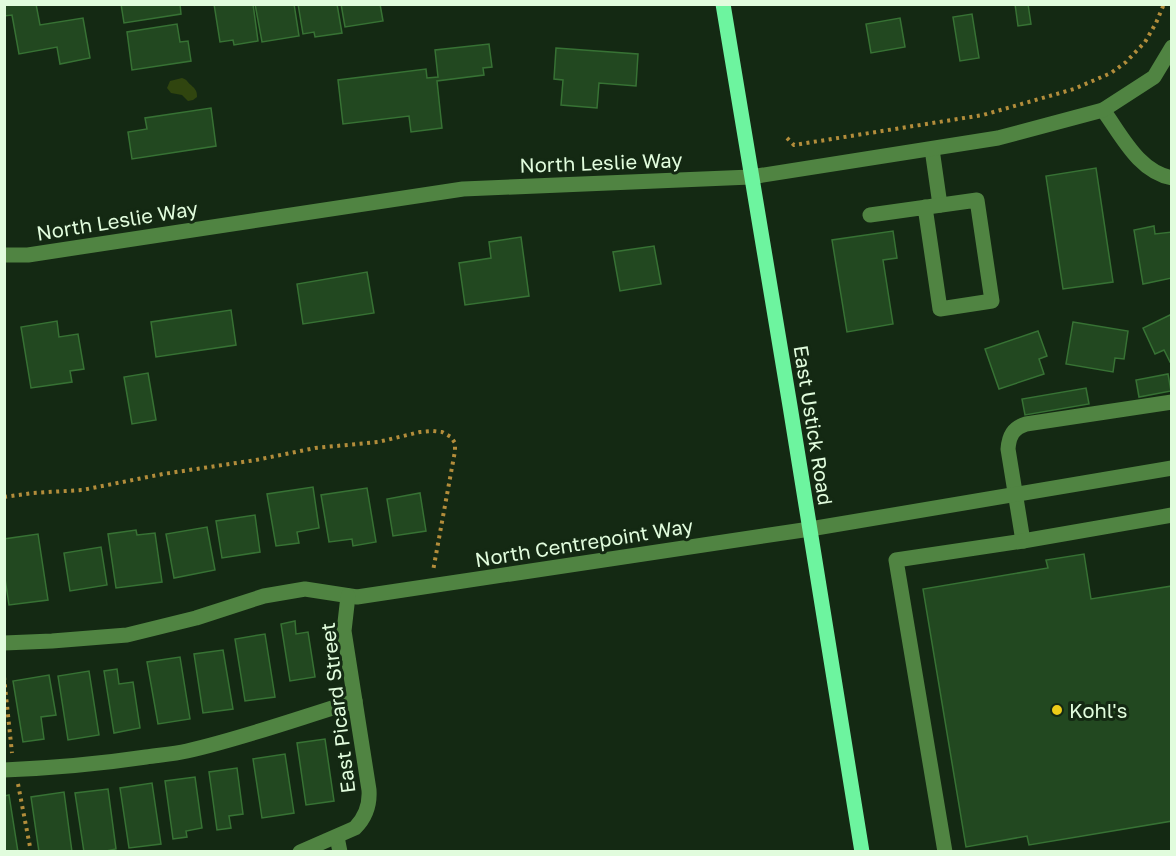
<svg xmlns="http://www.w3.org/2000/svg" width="1176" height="856" font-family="'Golos Text',sans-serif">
<rect width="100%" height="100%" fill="#142913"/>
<path fill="#30450f" d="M182 78C188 80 187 82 191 85 195 89 197 90 197 97L193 100 188 101 182 95 171 93 167 88 170 81Z"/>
<g fill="#224820" stroke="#377234" stroke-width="1.5">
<path d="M4 4H36L40 25 83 18 90 58 60 64 57 47 19 54 12 15 4 16Z"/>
<path d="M121 4H180L181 14 124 23Z"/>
<path d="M214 4H253L258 41 234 45 233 40 220 42Z"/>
<path d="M255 4H294L299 36 262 42Z"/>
<path d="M298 4H337L342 33 315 37 314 32 303 34Z"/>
<path d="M341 4H380L383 21 345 27Z"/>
<path d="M1015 4H1028L1031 24 1018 26Z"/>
<path d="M972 14 979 58 960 61 953 17Z"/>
<path d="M900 18 905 47 871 53 866 24Z"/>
<path d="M177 24 180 42 188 41 191 61 132 70 127 32Z"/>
<path d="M489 44 492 67 483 68 484 75 437 81 442 128 411 132 409 116 343 124 338 80 426 69 427 78 438 77 435 50Z"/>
<path d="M556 48 638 54 636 86 599 83 597 108 561 105 563 80 554 79Z"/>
<path d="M211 108 216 146 132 159 128 132 147 129 145 118Z"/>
<path d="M1096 168 1113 282 1063 289 1046 176Z"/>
<path d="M1154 226 1155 234 1172 232V278L1143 284 1134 230Z"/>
<path d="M893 231 897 258 883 260 893 324 847 332 832 240Z"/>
<path d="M521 237 529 296 465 305 459 263 491 258 489 242Z"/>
<path d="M654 246 661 284 620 291 613 252Z"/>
<path d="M367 272 374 313 303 324 297 284Z"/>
<path d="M231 310 236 345 156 357 151 322Z"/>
<path d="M1172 314V361L1170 362 1164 350 1155 354 1143 328Z"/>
<path d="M57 321 59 337 78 334 84 369 70 371 72 382 31 388 21 327Z"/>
<path d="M1073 322 1128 331 1124 359 1115 358 1113 372 1066 364Z"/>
<path d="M1038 331 1047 356 1039 359 1044 374 999 389 985 349Z"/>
<path d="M148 373 156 420 132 424 124 377Z"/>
<path d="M1168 374 1171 391 1139 397 1136 380Z"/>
<path d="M1086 388 1089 404 1025 415 1022 399Z"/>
<path d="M313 487 319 528 297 532 299 543 276 546 267 494Z"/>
<path d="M367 488 376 542 353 546 352 539 329 542 321 495Z"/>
<path d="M420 493 426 531 393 536 387 499Z"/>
<path d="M255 515 260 552 222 558 216 521Z"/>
<path d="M207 527 215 570 174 578 166 534Z"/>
<path d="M136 530 137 535 155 533 162 582 116 588 108 534Z"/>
<path d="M38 534 48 600 9 605 4 572V539Z"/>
<path d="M101 547 107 585 70 591 64 553Z"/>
<path d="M1084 554 1091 599 1172 586V821L1029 845 1027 836 966 847 923 589 1048 568 1046 560Z"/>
<path d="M295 621 296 634 308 632 315 677 290 681 281 624Z"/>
<path d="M265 634 275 697 245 701 235 639Z"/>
<path d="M223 650 233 709 203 713 194 654Z"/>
<path d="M180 657 190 719 158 724 147 662Z"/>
<path d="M117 669 119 684 133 682 140 728 114 733 104 671Z"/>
<path d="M89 671 99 735 68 740 58 676Z"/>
<path d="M49 675 56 715 41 717 44 739 23 742 13 681Z"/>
<path d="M325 739 334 801 306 805 297 743Z"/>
<path d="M285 754 294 813 262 818 253 759Z"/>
<path d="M237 768 243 814 229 816 231 828 217 830 209 772Z"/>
<path d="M195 777 202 828 186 831 187 837 173 839 165 781Z"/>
<path d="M152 783 161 844 129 848 120 788Z"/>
<path d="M108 789 116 849 101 852H84L75 793Z"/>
<path d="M64 792 72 852H39L31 797Z"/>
<path d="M9 795 18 852H4V796Z"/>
</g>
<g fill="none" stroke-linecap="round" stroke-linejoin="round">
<g stroke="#b38d3b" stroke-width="4" stroke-dasharray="3 4.5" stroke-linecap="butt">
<path d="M787 138 794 145 983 115 1074 89 1111 73 1126 62 1145 42 1156 23 1164 4"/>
<path d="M4 497 33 493 82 490 163 474 256 460 315 448 378 442 420 432 433 431 442 432 451 437 455 443V451L433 571"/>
<path d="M4 677 12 753"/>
<path d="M18 784 31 852"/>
</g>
<g stroke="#508442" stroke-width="15">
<path d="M1103 110C1122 136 1138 171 1172 178"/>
<path d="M932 149 940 205"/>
<path d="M870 215 977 200 992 301 940 309 925 207"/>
<path d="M4 255H28L463 189 751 177 998 138 1103 110 1154 77 1172 47"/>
<path d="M1023 541 1008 449C1009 436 1013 428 1026 424L1172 402"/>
<path d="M4 643 52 641 127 635 196 618 264 596 305 589 357 597 810 529 1172 468"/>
<path d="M4 770C52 768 99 764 146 757 160 755 174 754 187 751 244 738 299 718 355 701"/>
<path d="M337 837 340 852"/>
<path d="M300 852 355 828C366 817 370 805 369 790L344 631 348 596"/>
<path d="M945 852 896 560 1023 541 1172 515"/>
</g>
<path stroke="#6df49f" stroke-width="15" d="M723 4 790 406 862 852"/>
</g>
<circle fill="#edcc18" stroke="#142913" stroke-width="2" cx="1057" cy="710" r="6"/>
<g text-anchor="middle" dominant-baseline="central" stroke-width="6" stroke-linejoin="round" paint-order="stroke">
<g font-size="20" fill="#e1fcdd" stroke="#142913">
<text transform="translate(601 162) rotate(-2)">North Leslie Way</text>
<text transform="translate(117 220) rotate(-9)">North Leslie Way</text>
<text transform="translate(814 425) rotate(81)">East Ustick Road</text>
<text transform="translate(584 542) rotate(-9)">North Centrepoint Way</text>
<text transform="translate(337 708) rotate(-97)">East Picard Street</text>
</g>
<g font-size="20" fill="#e1fcdd" stroke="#142913" text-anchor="start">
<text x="1069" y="710">Kohl's</text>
</g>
</g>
<rect width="1176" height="856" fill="none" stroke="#e1fcdd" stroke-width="12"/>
</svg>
